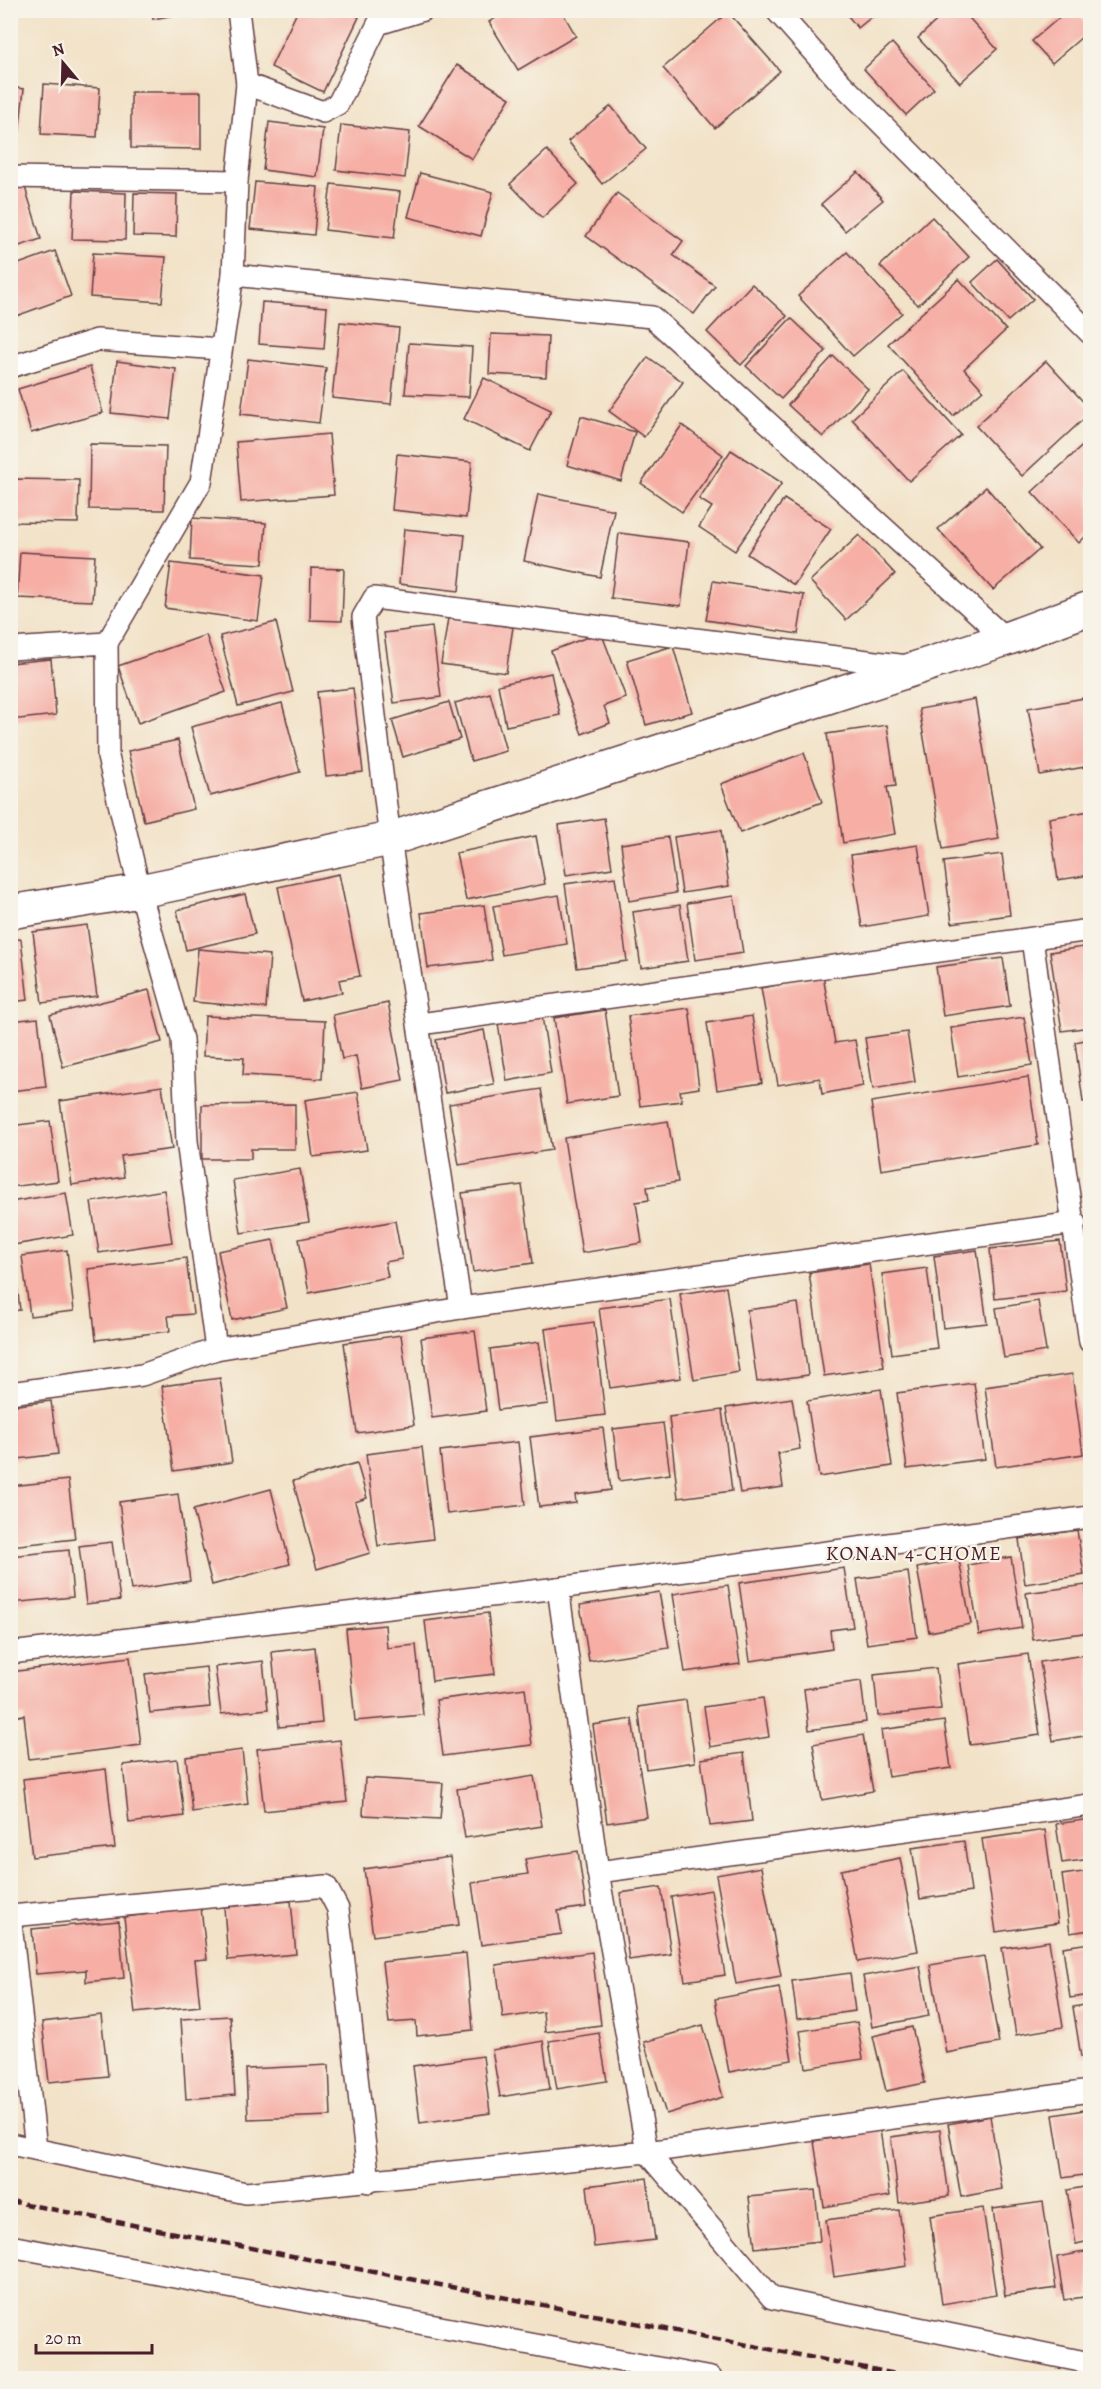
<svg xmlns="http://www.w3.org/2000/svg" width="1101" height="2389" font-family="Alegreya,serif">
<rect width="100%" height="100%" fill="#f7f3e8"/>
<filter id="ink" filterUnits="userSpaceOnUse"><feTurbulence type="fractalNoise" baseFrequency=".0167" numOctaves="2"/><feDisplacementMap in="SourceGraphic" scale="12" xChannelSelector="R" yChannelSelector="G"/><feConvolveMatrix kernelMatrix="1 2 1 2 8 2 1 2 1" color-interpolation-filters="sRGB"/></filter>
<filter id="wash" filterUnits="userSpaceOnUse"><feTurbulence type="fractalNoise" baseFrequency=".008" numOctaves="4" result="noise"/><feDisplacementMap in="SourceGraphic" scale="24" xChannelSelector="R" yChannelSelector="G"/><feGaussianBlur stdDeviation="1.35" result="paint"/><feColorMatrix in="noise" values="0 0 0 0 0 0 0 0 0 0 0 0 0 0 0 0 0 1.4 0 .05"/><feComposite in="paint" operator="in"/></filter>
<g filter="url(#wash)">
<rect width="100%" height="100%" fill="#f2e2c7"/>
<g id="blocks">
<g fill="#f6aea5">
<path d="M152 10H184L185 13 153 19Z"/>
<path d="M298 10H344L359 17 323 92 271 67Z"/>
<path d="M508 10H561L576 36 518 70 489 22Z"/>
<path d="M843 10H880L858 28Z"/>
<path d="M948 10H962L997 49 960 83 918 38Z"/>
<path d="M1068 10H1076L1090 30 1052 63 1032 41Z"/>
<path d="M728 12 780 71 715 128 663 68Z"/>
<path d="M892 43 934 89 906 115 864 69Z"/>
<path d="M457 65 510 98 472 159 419 126Z"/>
<path d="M44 84 100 88 97 137 41 134Z"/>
<path d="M10 87 24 89 19 134 10 133Z"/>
<path d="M131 92H201V149L131 148Z"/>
<path d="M611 106 646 149 602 184 568 141Z"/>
<path d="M269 122 323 129 317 177 263 170Z"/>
<path d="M341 125 410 132 405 178 336 170Z"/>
<path d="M547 150 578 184 542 218 510 184Z"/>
<path d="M858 172 883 200 845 231 821 204Z"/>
<path d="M420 173 493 192 481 236 408 217Z"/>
<path d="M255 182 318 187 314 235 250 229Z"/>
<path d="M24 184 41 239 10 249V189Z"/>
<path d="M331 184 400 192 394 238 325 230Z"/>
<path d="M74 191 126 193 125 240 72 239Z"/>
<path d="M134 193 177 194 176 237 133 236Z"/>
<path d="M617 193 683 241 673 255 715 286 694 314 586 236Z"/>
<path d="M932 217 969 257 918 305 880 266Z"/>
<path d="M55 251 71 296 11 318 10 267Z"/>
<path d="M847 252 902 313 853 356 798 296Z"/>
<path d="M93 253 166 257 162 302 90 297Z"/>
<path d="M997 259 1033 299 1008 321 972 282Z"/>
<path d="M959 279 1006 330 964 369 983 390 953 416 888 344Z"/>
<path d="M752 284 787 316 741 365 707 332Z"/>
<path d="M262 302 327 307 324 349 259 344Z"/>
<path d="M791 318 826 351 781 399 746 366Z"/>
<path d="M340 322 399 328 391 404 332 398Z"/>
<path d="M491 334 548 336 546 377 489 374Z"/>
<path d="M409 343 472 347 469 397 405 394Z"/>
<path d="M833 356 868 389 823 437 788 405Z"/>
<path d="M648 357 683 382 644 437 609 411Z"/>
<path d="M248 359 326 368 319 423 241 414Z"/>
<path d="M117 361 176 369 170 419 111 413Z"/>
<path d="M1046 361 1090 409V413L1022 476 976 426Z"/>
<path d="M90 367 103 413 31 433 18 389Z"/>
<path d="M903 371 961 435 909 481 852 419Z"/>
<path d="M484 378 551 410 530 451 464 419Z"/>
<path d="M581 416 635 432 621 481 567 465Z"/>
<path d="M682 425 723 455 682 512 641 483Z"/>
<path d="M329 434 334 495 241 502 236 442Z"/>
<path d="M1090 439V532L1079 543 1032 492Z"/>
<path d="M90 444 166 446 164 510 89 509Z"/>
<path d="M731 450 782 483 735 551 699 527 712 507 699 499Z"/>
<path d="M397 454 472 462 466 518 392 510Z"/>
<path d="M11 479 79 480 78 523 10 522Z"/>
<path d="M986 487 1040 549 993 590 938 529Z"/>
<path d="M538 494 614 510 600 577 524 561Z"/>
<path d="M784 499 831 529 794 585 747 554Z"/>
<path d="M192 518 266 523 263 564 190 560Z"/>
<path d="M404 529 465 535 459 591 399 584Z"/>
<path d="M619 533 689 542 681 606 611 598Z"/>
<path d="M859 535 895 574 846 620 810 581Z"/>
<path d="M20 552 95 556 92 601 17 598Z"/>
<path d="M171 563 264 575 258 621 165 608Z"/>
<path d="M311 568 344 569 342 621 310 620Z"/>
<path d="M713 581 804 595 798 634 706 620Z"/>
<path d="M448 618 513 627 506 673 441 664Z"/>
<path d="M276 622 293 692 238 706 220 636Z"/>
<path d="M432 627 441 697 394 703 384 633Z"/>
<path d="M601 632 626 698 604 706 610 723 582 734 551 651Z"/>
<path d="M206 635 226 692 138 723 118 666Z"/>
<path d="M673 646 692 712 646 725 627 660Z"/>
<path d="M51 659 56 715 10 720V663Z"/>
<path d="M551 673 560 715 506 726 498 685Z"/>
<path d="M353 688 363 772 326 776 317 692Z"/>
<path d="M490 693 506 751 471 761 455 703Z"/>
<path d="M1090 697V766L1040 775 1028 708Z"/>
<path d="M975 699 999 839 943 849 919 709Z"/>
<path d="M449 702 460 739 403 757 392 720Z"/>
<path d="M282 703 300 772 210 796 191 727Z"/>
<path d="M887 725 896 786 887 787 895 834 843 843 827 734Z"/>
<path d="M178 740 194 809 144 821 128 751Z"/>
<path d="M804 753 822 802 740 833 721 784Z"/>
<path d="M1090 811V875L1058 880 1049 818Z"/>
<path d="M604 818 612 868 566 875 559 825Z"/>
<path d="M721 830 729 886 682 893 674 837Z"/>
<path d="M536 836 545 884 466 900 456 853Z"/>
<path d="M668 837 676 893 629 901 621 844Z"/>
<path d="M918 845 929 916 862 927 851 855Z"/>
<path d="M1002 854 1010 915 952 923 944 862Z"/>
<path d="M339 874 360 976 339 980 342 993 302 1001 278 887Z"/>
<path d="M615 877 627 961 577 968 565 884Z"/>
<path d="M245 894 255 934 186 950 177 910Z"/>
<path d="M559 895 567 944 502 955 493 906Z"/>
<path d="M734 896 743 953 695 960 687 903Z"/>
<path d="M484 905 492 960 428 968 421 913Z"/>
<path d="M680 905 688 961 641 968 633 912Z"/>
<path d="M87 925 97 996 42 1003 33 932Z"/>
<path d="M21 939 28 1000 10 1002V940Z"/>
<path d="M1090 946V1027L1062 1031 1050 952Z"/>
<path d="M198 949 270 955 266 1008 193 1002Z"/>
<path d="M1003 958 1010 1006 943 1016 936 967Z"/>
<path d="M823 976 835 1043 855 1040 863 1086 822 1094 820 1078 778 1085 761 988Z"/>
<path d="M149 990 162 1042 63 1067 50 1015Z"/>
<path d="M388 1003 403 1080 362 1088 356 1056 342 1059 333 1015Z"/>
<path d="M689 1008 699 1088 680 1091 682 1101 640 1106 628 1016Z"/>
<path d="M605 1010 618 1096 567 1104 554 1018Z"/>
<path d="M205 1016 325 1021 322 1079 243 1075 244 1058 203 1056Z"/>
<path d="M542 1016 551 1073 507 1081 498 1023Z"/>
<path d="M752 1016 762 1083 717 1090 707 1023Z"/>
<path d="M1024 1017 1032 1065 958 1077 951 1028Z"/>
<path d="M38 1018 46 1087 10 1091V1021Z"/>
<path d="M484 1030 494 1084 445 1093 436 1040Z"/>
<path d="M907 1032 915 1082 873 1089 865 1038Z"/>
<path d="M1090 1039V1101L1083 1102 1075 1042Z"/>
<path d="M1028 1077 1038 1145 881 1170 871 1102Z"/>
<path d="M162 1086 172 1149 121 1156 124 1177 72 1185 60 1101Z"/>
<path d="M541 1089 552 1150 459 1165 449 1104Z"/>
<path d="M358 1092 367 1150 313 1157 305 1100Z"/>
<path d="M295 1104V1149H251V1159H202V1105Z"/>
<path d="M50 1121 58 1181 10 1187V1126Z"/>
<path d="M668 1121 678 1182 647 1187 649 1200 636 1202 642 1243 582 1253 564 1138Z"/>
<path d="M300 1169 309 1222 241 1233 233 1180Z"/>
<path d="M522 1185 533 1263 473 1272 462 1193Z"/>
<path d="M164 1190 172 1242 99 1253 91 1202Z"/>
<path d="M66 1193 73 1235 13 1245 10 1202Z"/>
<path d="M395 1221 402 1259 385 1262 388 1277 309 1293 299 1239Z"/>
<path d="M273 1240 287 1308 232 1320 218 1251Z"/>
<path d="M1060 1241 1066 1291 995 1299 990 1249Z"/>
<path d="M67 1250 74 1311 30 1316 22 1256Z"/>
<path d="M977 1250 987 1323 943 1328 934 1256Z"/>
<path d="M186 1258 193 1314 168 1316 170 1331 96 1340 88 1269Z"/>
<path d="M869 1264 884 1367 824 1376 809 1273Z"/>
<path d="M927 1268 937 1348 892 1354 882 1274Z"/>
<path d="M10 1269H15L20 1310 10 1311Z"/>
<path d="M726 1287 739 1372 694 1380 680 1294Z"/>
<path d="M670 1299 681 1378 610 1388 599 1308Z"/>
<path d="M1038 1301 1046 1351 1004 1358 996 1308Z"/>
<path d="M798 1303 808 1375 757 1382 747 1310Z"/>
<path d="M594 1322 605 1415 557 1421 545 1329Z"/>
<path d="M475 1331 486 1411 432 1418 421 1338Z"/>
<path d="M401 1335 414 1425 357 1433 344 1343Z"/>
<path d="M539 1342 548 1404 498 1410 490 1349Z"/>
<path d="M1072 1374 1083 1454 996 1467 985 1387Z"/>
<path d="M220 1378 232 1462 174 1471 162 1386Z"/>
<path d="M974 1383 985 1459 907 1469 897 1393Z"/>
<path d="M881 1389 892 1466 819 1477 807 1401Z"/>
<path d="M792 1398 800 1449 778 1453 783 1487 740 1493 726 1408Z"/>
<path d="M51 1401 58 1454 10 1460V1406Z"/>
<path d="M722 1410 732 1491 678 1498 669 1417Z"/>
<path d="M663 1423 670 1474 619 1481 613 1429Z"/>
<path d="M603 1428 611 1490 575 1495 576 1503 539 1507 530 1437Z"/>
<path d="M518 1442 525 1505 447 1514 440 1451Z"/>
<path d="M422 1447 433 1539 378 1546 366 1454Z"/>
<path d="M357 1463 367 1498 355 1502 370 1553 317 1569 293 1481Z"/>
<path d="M68 1480 75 1539 10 1546V1486Z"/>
<path d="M271 1489 290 1564 212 1585 193 1510Z"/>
<path d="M178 1494 190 1581 131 1590 119 1502Z"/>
<path d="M1077 1530 1084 1575 1025 1584 1019 1539Z"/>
<path d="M112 1542 120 1600 86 1604 79 1546Z"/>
<path d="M69 1550 73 1597 10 1603V1556Z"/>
<path d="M1011 1557 1022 1628 979 1635 968 1565Z"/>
<path d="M959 1560 971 1624 929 1632 917 1568Z"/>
<path d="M844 1568 853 1627 830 1630 832 1649 750 1661 739 1583Z"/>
<path d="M908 1572 917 1637 867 1644 857 1579Z"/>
<path d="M728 1585 740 1664 685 1672 673 1594Z"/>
<path d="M1086 1585 1090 1632 1033 1640 1026 1593Z"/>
<path d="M659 1592 669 1648 589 1661 580 1605Z"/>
<path d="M488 1613 495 1674 432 1681 425 1621Z"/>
<path d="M385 1625 387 1648 416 1645 423 1715 355 1721 346 1629Z"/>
<path d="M315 1647 322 1723 279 1727 272 1652Z"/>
<path d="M1028 1654 1040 1735 970 1745 958 1664Z"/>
<path d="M1090 1654V1735L1053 1741 1040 1662Z"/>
<path d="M130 1657 141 1745 29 1759 24 1715 13 1717 10 1672Z"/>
<path d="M263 1661 268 1709 221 1714 215 1667Z"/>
<path d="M206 1667 210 1707 150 1713 145 1674Z"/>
<path d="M936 1668 941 1709 878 1716 874 1675Z"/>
<path d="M861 1681 866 1722 809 1730 804 1689Z"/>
<path d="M525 1688 532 1745 443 1756 436 1700Z"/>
<path d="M763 1698 769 1737 710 1747 704 1707Z"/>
<path d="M686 1700 695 1762 646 1769 638 1707Z"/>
<path d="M632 1719 647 1817 607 1823 593 1725Z"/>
<path d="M944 1721 951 1768 888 1777 881 1730Z"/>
<path d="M863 1735 873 1791 822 1800 813 1744Z"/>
<path d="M340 1740 347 1802 264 1811 257 1749Z"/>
<path d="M242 1750 248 1804 192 1812 186 1757Z"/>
<path d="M744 1753 752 1821 710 1826 701 1759Z"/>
<path d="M177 1759 184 1816 129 1823 123 1765Z"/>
<path d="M106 1769 115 1848 32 1857 23 1779Z"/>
<path d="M534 1776 542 1826 465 1838 457 1789Z"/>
<path d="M365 1778 443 1783 440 1819 363 1815Z"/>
<path d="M1090 1819V1859L1062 1863 1056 1824Z"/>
<path d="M1045 1830 1058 1923 996 1932 982 1839Z"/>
<path d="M964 1841 971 1892 920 1899 912 1848Z"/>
<path d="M578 1851 586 1907 558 1911 562 1934 481 1945 472 1883 528 1874 525 1859Z"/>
<path d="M450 1857 459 1925 373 1936 364 1869Z"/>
<path d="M900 1858 918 1951 858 1962 841 1870Z"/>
<path d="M761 1867 781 1976 736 1984 716 1875Z"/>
<path d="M1090 1871V1930L1070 1933 1062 1875Z"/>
<path d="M661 1887 671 1954 629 1960 620 1893Z"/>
<path d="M711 1890 725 1975 685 1981 671 1897Z"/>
<path d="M291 1901 296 1954 228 1960 224 1907Z"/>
<path d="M201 1908 207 1959 195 1960 200 2006 135 2013 124 1917Z"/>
<path d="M119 1921 124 1978 86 1982V1970L36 1974 32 1929Z"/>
<path d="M1049 1941 1063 2027 1016 2035 1002 1948Z"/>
<path d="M1090 1943V1995L1070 1998 1063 1947Z"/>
<path d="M592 1952 601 2025 545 2032 543 2012 503 2018 496 1965Z"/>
<path d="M466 1953 473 2030 417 2036 416 2021 389 2023 382 1962Z"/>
<path d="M984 1956 999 2043 946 2053 930 1965Z"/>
<path d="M920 1966 929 2016 872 2027 863 1976Z"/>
<path d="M850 1973 855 2011 797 2019 792 1981Z"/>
<path d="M779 1987 792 2060 729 2072 715 1999Z"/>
<path d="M1090 2004V2056L1081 2057 1073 2007Z"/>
<path d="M101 2015 108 2076 49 2082 42 2022Z"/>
<path d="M230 2016 235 2095 186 2099 181 2019Z"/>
<path d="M857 2022 863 2059 806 2068 800 2031Z"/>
<path d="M703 2025 723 2097 666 2114 644 2042Z"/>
<path d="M912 2027 925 2083 886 2091 873 2036Z"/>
<path d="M599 2033 607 2081 557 2089 549 2041Z"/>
<path d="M543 2041 550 2089 500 2097 492 2050Z"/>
<path d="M483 2056 490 2113 420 2123 413 2066Z"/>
<path d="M329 2065 331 2116 248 2119 246 2069Z"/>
<path d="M1090 2109V2174L1063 2178 1053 2115Z"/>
<path d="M990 2116 1002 2189 961 2197 948 2124Z"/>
<path d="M880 2130 890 2196 824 2207 814 2141Z"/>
<path d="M940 2130 949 2196 899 2203 891 2137Z"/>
<path d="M647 2178 655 2240 594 2247 587 2186Z"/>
<path d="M1090 2186V2241L1076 2244 1067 2190Z"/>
<path d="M815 2190 820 2241 755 2248 749 2197Z"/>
<path d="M1043 2202 1056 2288 1005 2296 993 2209Z"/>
<path d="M983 2208 996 2295 942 2304 930 2216Z"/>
<path d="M899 2210 907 2266 834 2277 826 2220Z"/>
<path d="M1090 2251V2296L1064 2300 1057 2257Z"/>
</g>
</g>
</g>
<g filter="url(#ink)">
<use href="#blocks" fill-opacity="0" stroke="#633c42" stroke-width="1.5"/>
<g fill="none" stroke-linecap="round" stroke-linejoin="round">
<defs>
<g id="service">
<path d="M776 10 839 81 1090 333"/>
<path d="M247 84 323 112 338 104 378 24 423 10"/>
<path d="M10 177 237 181"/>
<path d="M233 275 237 181 247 84 238 10"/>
<path d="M10 367 97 340 220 349"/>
<path d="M107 643 201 482 233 275 652 317 1006 639"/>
<path d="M10 649 107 643 108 757 140 891 182 1039 187 1141 216 1349"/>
<path d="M1032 939 1090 1342"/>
<path d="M420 1024 1090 930"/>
<path d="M461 1308 390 839 363 617 374 598 907 666"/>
<path d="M10 1393 142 1375 216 1349 461 1308 1075 1223"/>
<path d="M558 1588 598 1872 647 2152 1090 2091"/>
<path d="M10 1653 558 1588 1090 1517"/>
<path d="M598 1872 1090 1805"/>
<path d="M10 1915 36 2149"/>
<path d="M11 1916 326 1886 338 1909 369 2182"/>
<path d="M10 2144 246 2193 647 2152 772 2298 1090 2363"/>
<path d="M10 2246 711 2378"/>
</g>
<path id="minor" d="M10 912 140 891 390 839 1006 639 1090 608"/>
</defs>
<use href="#service" stroke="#633c42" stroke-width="24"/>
<use href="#minor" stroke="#633c42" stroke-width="36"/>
<use href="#service" stroke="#fff" stroke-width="21"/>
<use href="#minor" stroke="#fff" stroke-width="33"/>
<path stroke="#4a1f2b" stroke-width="4.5" stroke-dasharray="9 4.5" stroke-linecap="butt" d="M10 2201 917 2378"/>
</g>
</g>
<g text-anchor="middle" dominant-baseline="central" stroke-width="4.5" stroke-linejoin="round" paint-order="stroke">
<g font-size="20" letter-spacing="1.5" fill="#4a1f2b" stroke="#f7f3e8">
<text x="914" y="1553">KONAN 4-CHOME</text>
</g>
</g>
<rect width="1101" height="2389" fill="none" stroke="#f7f3e8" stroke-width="36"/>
<g transform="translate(63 63) rotate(341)" stroke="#f7f3e8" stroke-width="4.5" paint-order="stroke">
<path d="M0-4.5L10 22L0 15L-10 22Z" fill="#4a1f2b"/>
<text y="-9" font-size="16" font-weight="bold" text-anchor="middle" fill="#4a1f2b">N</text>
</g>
<path d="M36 2344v9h116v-9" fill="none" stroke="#4a1f2b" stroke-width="3"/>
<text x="45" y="2344" font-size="18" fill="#4a1f2b" stroke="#f7f3e8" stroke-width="4.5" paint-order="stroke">20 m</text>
</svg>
